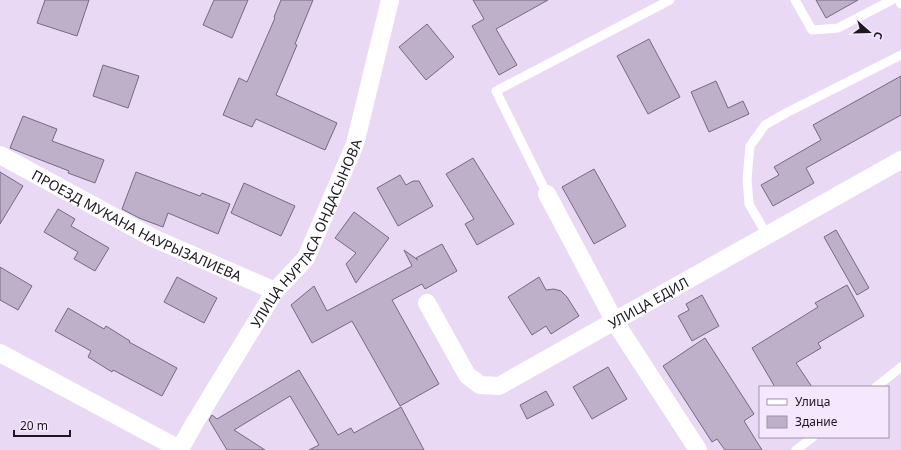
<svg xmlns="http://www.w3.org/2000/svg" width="901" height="450" font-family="'Noto Sans',sans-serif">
<rect width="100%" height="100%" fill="#e9d9f5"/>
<g fill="#bfb0ca" stroke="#776981">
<path d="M45 0H89L77 36 37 23Z"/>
<path d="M214 0H248L232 38 203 25Z"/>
<path d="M281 0H313L295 44 297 45 276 95 337 123 325 150 256 119 252 127 223 115 239 78 247 82 275 18 274 17Z"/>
<path d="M473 0H548L496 29 517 65 499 75 472 26 484 19Z"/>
<path d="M816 0H858L826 18Z"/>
<path d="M427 24 454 57 426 80 399 47Z"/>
<path d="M649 39 680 97 648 114 617 56Z"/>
<path d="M103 65 139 76 128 108 93 96Z"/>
<path d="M901 76V115L806 168 814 183 773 206 761 185 779 175 774 167 821 140 813 125Z"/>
<path d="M716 81 728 108 743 101 749 114 709 132 691 92Z"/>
<path d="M23 116 57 129 52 141 104 160 95 183 68 173 69 171 10 148Z"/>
<path d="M473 158 514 224 477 245 465 224 474 219 446 174Z"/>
<path d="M594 169 626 226 594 244 562 187Z"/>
<path d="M0 172 23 186 0 224Z"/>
<path d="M136 172 200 196 202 193 230 204 218 234 168 213 163 227 139 218 122 209Z"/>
<path d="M400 175 406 185 413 181H419L433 206 398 226 377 188Z"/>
<path d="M244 183 295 206 281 236 231 213Z"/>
<path d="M58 209 75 219 71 226 109 248 95 271 74 259 78 252 44 232Z"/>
<path d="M354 212 389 238 356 283 346 264 356 253 335 238Z"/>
<path d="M836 230 869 288 857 295 824 237Z"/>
<path d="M442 244 457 271 425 289 422 284 392 300 439 384 400 406 352 321 312 343 291 305 314 286 327 311 412 266 404 250 418 260 416 258Z"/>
<path d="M0 267 32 286 18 310 0 300Z"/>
<path d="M177 277 217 298 204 323 164 302Z"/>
<path d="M539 277 546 290 554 289 561 291 567 297 579 316 551 334 546 326 532 335 508 297Z"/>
<path d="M847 285 864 316 818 343 821 348 796 363 812 387H775L752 348 818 307 815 303Z"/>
<path d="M702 295 719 326 692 341 678 316 689 310 686 304Z"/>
<path d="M68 308 104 329 106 326 130 341 129 342 177 368 162 396 113 370 112 372 88 357 91 351 55 331Z"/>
<path d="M705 338 754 414 744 421 762 450H725L717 439 712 442 663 366Z"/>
<path d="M608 367 627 399 592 419 573 387Z"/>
<path d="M299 370 338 435 351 428 354 433 401 407 424 450H309L319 445 290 396 234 430 265 450H227L209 420 212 415 217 419Z"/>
<path d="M546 391 554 405 527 419 520 405Z"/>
</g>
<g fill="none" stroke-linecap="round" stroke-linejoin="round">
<g stroke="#fff" stroke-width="9">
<path d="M795 0 812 30 838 28 892 0"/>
<path d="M899 0 901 4"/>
<path d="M547 194 496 91 670 0"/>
<path d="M767 235 749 204 747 179 750 146 765 125 786 113 901 55"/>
<path d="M876 387 901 367"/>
<path d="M796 450 813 437"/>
</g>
<g stroke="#fff" stroke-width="18">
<path id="s1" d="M0 155 153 238 275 291"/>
<path d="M547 194 615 322 698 450"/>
<path id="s2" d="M427 303 467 375 480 385 499 386 901 160"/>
<path d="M0 353 181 450"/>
<path id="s3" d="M180 449 194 424 275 291 306 258 355 144 390 0"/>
</g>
</g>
<g text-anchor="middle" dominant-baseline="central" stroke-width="3" stroke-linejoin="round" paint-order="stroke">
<g font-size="14" fill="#1d1721" stroke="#f5e8fe">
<text stroke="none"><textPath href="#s1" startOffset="154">ПРОЕЗД МУКАНА НАУРЫЗАЛИЕВА</textPath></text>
<text stroke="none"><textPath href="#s3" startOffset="251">УЛИЦА НУРТАСА ОНДАСЫНОВА</textPath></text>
<text stroke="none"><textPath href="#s2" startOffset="289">УЛИЦА ЕДИЛ</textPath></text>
</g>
</g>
<rect x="759" y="386" width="130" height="52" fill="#f5e8fe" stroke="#9f94a6"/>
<rect x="767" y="399" width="20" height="6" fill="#ffffff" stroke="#9f94a6"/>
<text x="795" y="406" font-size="12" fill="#1d1721">Улица</text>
<rect x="767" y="416" width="20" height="12" fill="#bfb0ca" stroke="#9f94a6"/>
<text x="795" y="426" font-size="12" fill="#1d1721">Здание</text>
<g transform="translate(869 32) rotate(110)" stroke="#f5e8fe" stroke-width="3" paint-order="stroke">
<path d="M0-3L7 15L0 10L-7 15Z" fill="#1d1721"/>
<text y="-6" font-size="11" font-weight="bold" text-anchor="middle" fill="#1d1721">С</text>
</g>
<path d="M14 430v6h56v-6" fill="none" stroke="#1d1721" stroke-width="2"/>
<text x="20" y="430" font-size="12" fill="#1d1721" stroke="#f5e8fe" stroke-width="3" paint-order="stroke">20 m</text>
</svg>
